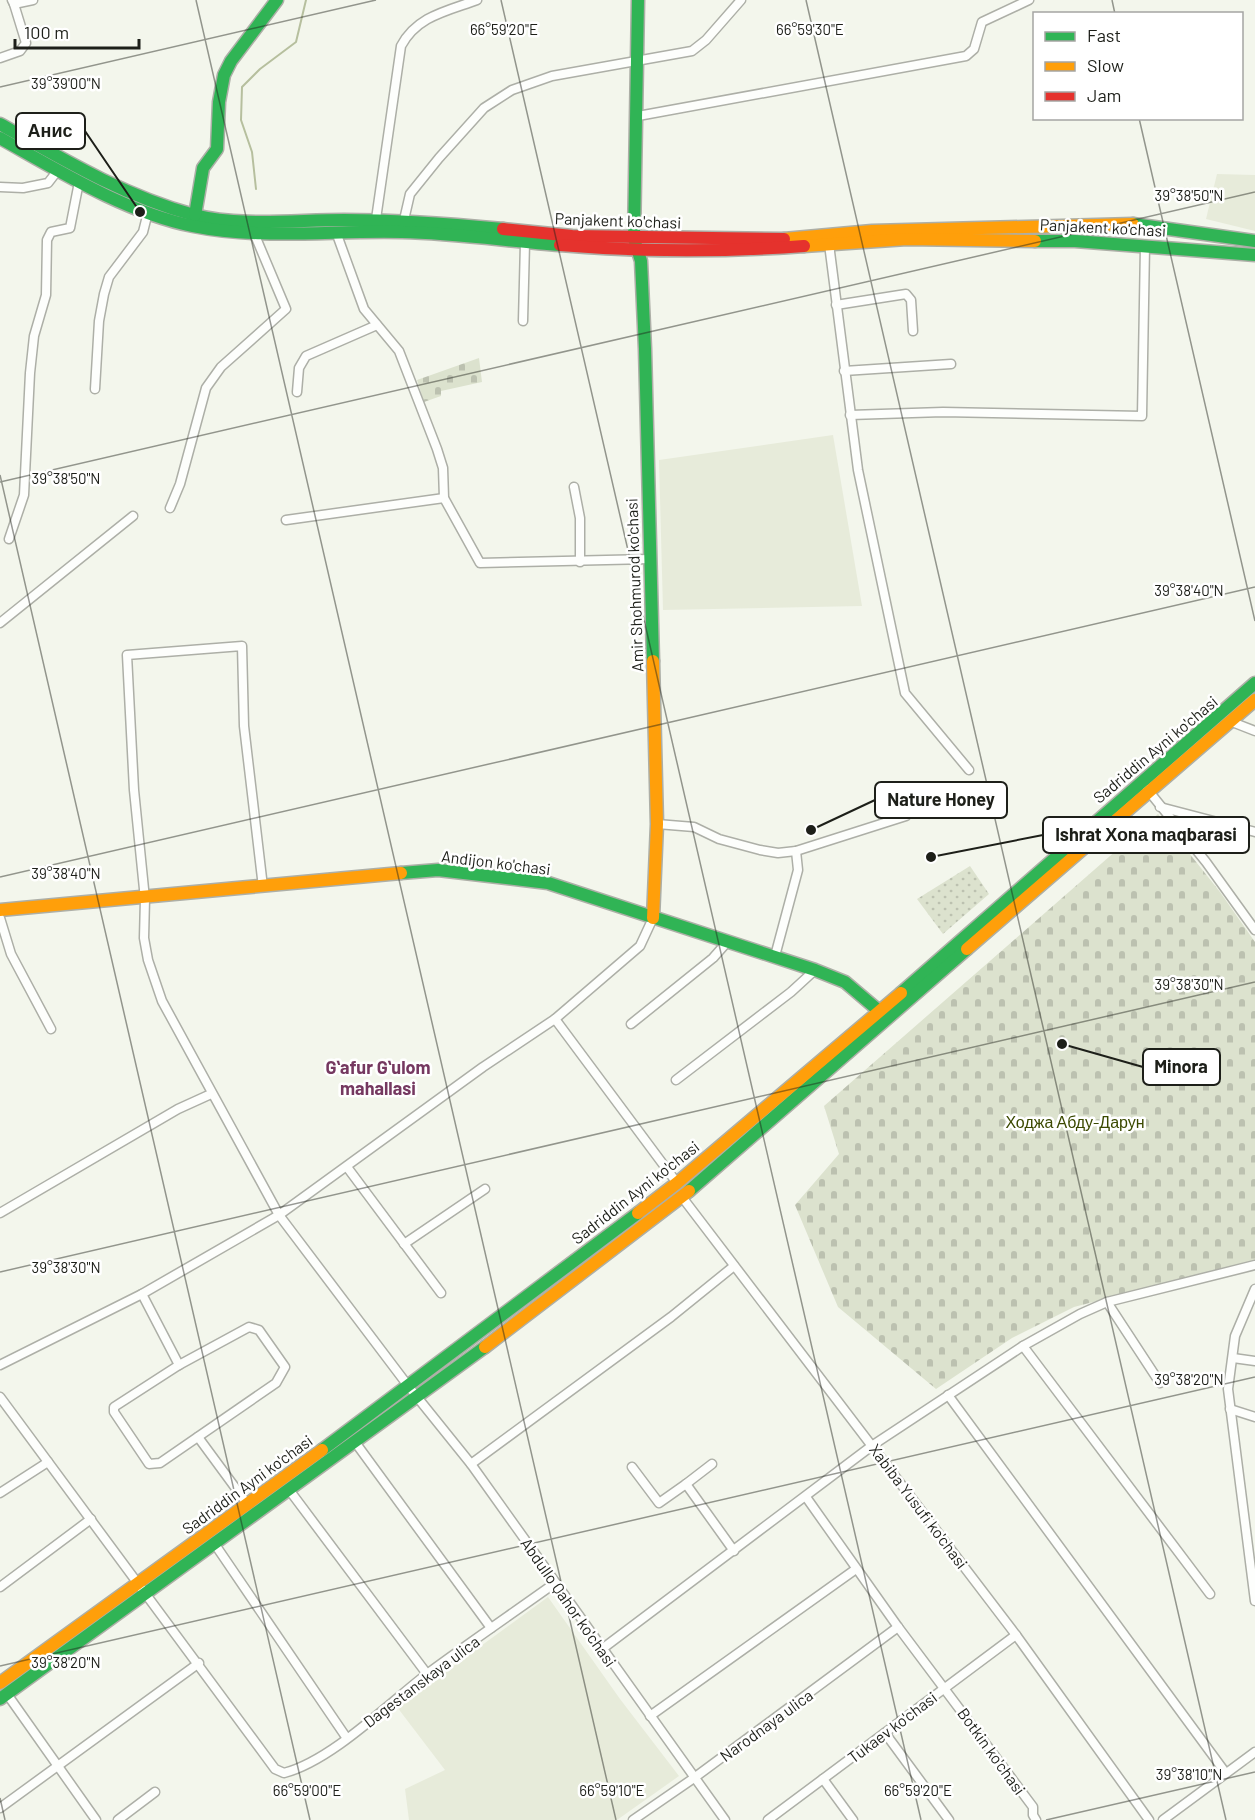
<svg xmlns="http://www.w3.org/2000/svg" width="1255" height="1820" font-family="Barlow,sans-serif">
<defs>
<pattern id="cemetery-stones" width="16" height="16" patternUnits="userSpaceOnUse" patternTransform="scale(1.5)"><rect width="16" height="16" fill="#dce2ce"/><path d="M2 7V4a2 2 0 0 1 4 0v3zM10 15v-3a2 2 0 0 1 4 0v3z" fill="#bcc1b0"/></pattern>
<pattern id="park-dots" width="8" height="8" patternUnits="userSpaceOnUse" patternTransform="scale(1.5)"><rect width="8" height="8" fill="#dce2ce"/><path d="M2 2h.1M6 6h.1" fill="none" stroke="#bcc1b0" stroke-width="1.8" stroke-linecap="round"/></pattern>
</defs>
<rect width="100%" height="100%" fill="#f3f6ec"/>
<g fill="#e7ebda">
<path d="M1217 174 1255 175V231L1206 219Z"/>
<path d="M833 435 862 606 663 610 659 460Z"/>
<path d="M548 1597 620 1699 679 1776 617 1820H409L405 1789 445 1770 397 1707Z"/>
</g>
<g fill="url(#cemetery-stones)">
<path d="M479 358 482 382 441 391V396L424 402 417 380Z"/>
<path d="M1158 814 1220 892 1255 942V1260L1074 1307 1012 1338 936 1389 838 1307 795 1205 839 1154 824 1106Z"/>
</g>
<path fill="url(#park-dots)" d="M970 866 989 894 943 934 917 899Z"/>
<g fill="none" stroke-linecap="round" stroke-linejoin="round">
<path stroke="#b6bf9e" stroke-width="2" d="M256 189 252 152 241 120 242 87 260 69 296 42 306 0"/>
<defs>
<g id="street">
<path d="M12 0 14 4 33 0"/>
<path d="M0 58 20 51 26 43 14 4"/>
<path d="M638 116 966 56 974 49 982 22 1029 0"/>
<path d="M0 187 23 188 48 183 58 170"/>
<path d="M376 219 401 46C417 16 447 11 477 0"/>
<path d="M404 220 410 194 439 158 484 108 512 90 552 76 692 51 706 40 741 0"/>
<path d="M336 232 364 309 399 351 437 449 443 468 444 498 480 563 650 559"/>
<path d="M829 244 858 470 905 693 969 770"/>
<path d="M836 305 906 294 911 300 913 331"/>
<path d="M523 321 525 243"/>
<path d="M844 371 951 364"/>
<path d="M95 389 99 321 104 294 109 277 143 232 148 212"/>
<path d="M297 392 299 368 306 356 377 325"/>
<path d="M850 415 943 412 1142 416 1145 246"/>
<path d="M574 487 580 518V562"/>
<path d="M170 508 180 484 206 388 221 367 286 309 254 233"/>
<path d="M286 520 444 498"/>
<path d="M9 539 24 495 30 373 34 336 46 295 47 240 51 232 70 228 79 182"/>
<path d="M0 623 133 516"/>
<path d="M1232 722 1255 731"/>
<path d="M1147 789 1206 862 1255 930"/>
<path d="M1160 807 1255 832"/>
<path d="M657 824 694 827 719 839 760 850 778 853 796 851 906 816"/>
<path d="M263 887 244 726 242 646 127 655 134 790 145 899 144 938 148 960 162 1001 279 1215 409 1387 471 1464 725 1820"/>
<path d="M0 918 11 954 51 1029"/>
<path d="M775 956 798 870 796 851"/>
<path d="M555 1019 677 1183"/>
<path d="M631 1024 713 958 728 941"/>
<path d="M676 1080 791 992 815 970"/>
<path d="M347 1167 441 1293"/>
<path d="M682 1197 1016 1635 1149 1820"/>
<path d="M0 1213 178 1109 211 1094"/>
<path d="M404 1244 485 1189"/>
<path d="M1255 1289 1235 1336 1228 1389 1255 1601"/>
<path d="M142 1294 179 1365"/>
<path d="M1107 1302 1160 1383"/>
<path d="M249 1327 259 1330 285 1367 276 1383 160 1463 149 1464 114 1412V1407L179 1365Z"/>
<path d="M1023 1346 1210 1594"/>
<path d="M1233 1358 1255 1361"/>
<path d="M0 1365 142 1294 279 1215 483 1067 555 1019 640 946 653 918"/>
<path d="M948 1395 1225 1772"/>
<path d="M0 1397 275 1769 284 1773C331 1761 388 1704 427 1674 469 1643 513 1613 555 1583"/>
<path d="M1230 1409 1255 1417"/>
<path d="M198 1437 248 1505"/>
<path d="M355 1442 491 1628"/>
<path d="M471 1464 671 1317 734 1266"/>
<path d="M632 1467 659 1503 686 1484 734 1551"/>
<path d="M686 1484 712 1464"/>
<path d="M290 1491 427 1674"/>
<path d="M0 1493 48 1462"/>
<path d="M806 1497 898 1627 1033 1807V1815L1036 1820"/>
<path d="M214 1543 346 1737"/>
<path d="M0 1587 91 1519"/>
<path d="M602 1649 873 1445 1023 1346 1080 1314 1107 1302 1255 1265"/>
<path d="M7 1694 96 1820"/>
<path d="M650 1716 856 1569"/>
<path d="M885 1733 949 1820"/>
<path d="M823 1779 853 1820"/>
<path d="M0 1808 199 1663"/>
<path d="M118 1820 155 1792"/>
<path d="M633 1820 694 1778 898 1627"/>
<path d="M768 1820 1016 1635"/>
<path d="M1163 1820 1255 1752"/>
</g>
<g id="fast">
<path d="M638 0 634 239 641 261 645 349 653 661"/>
<path d="M0 124C62 159 124 196 194 215 241 227 295 220 344 220 397 220 450 224 503 229"/>
<path d="M0 138C59 171 127 213 193 226 261 240 333 230 402 232 454 233 507 241 560 245"/>
<path d="M195 215 203 168 217 149 219 102 224 75 231 61 277 0"/>
<path d="M1133 224 1255 241"/>
<path d="M1035 241H1075L1255 255"/>
<path d="M401 873 438 870 548 883 815 970 845 982 885 1016"/>
<path d="M901 993 1255 683"/>
<path d="M689 1191 967 949"/>
<path d="M322 1450 638 1213"/>
<path d="M0 1699 485 1347"/>
</g>
<g id="slow">
<path d="M784 239 872 231 1133 224"/>
<path d="M804 246 907 239 1035 241"/>
<path d="M653 661 657 824 653 918"/>
<path d="M0 910 401 873"/>
<path d="M967 949 1255 700"/>
<path d="M638 1213 677 1183 901 993"/>
<path d="M485 1347 689 1191"/>
<path d="M0 1683 322 1450"/>
</g>
<g id="jam">
<path d="M503 229 572 236 784 239"/>
<path d="M560 245C642 252 723 252 804 246"/>
</g>
</defs>
<use href="#street" stroke="#adafa7" stroke-width="11"/>
<use href="#fast" stroke="#adafa7" stroke-width="15"/>
<use href="#slow" stroke="#adafa7" stroke-width="15"/>
<use href="#jam" stroke="#adafa7" stroke-width="15"/>
<use href="#street" stroke="#fdfefc" stroke-width="8"/>
<use href="#fast" stroke="#30b455" stroke-width="12"/>
<use href="#slow" stroke="#ff9f0a" stroke-width="12"/>
<use href="#jam" stroke="#e5322d" stroke-width="12"/>
</g>
<path fill="none" stroke="#1d1f19" stroke-width="1.5" stroke-opacity="0.45" d="M196 0 616 1820M501 0 921 1820M806 0 1226 1820M1112 0 1115 14M0 87 376 0M1139 118 1255 621M0 475 310 1820M0 482 1255 192M0 877 1255 587M0 1272 1255 982M0 1666 1255 1377M0 1798 5 1820M1046 1820 1255 1772"/>
<g text-anchor="middle" dominant-baseline="central" stroke-width="5" stroke-linejoin="round" paint-order="stroke">
<g font-size="16" fill="#1d1f19" stroke="#fff">
<text transform="translate(618 220) rotate(2)">Panjakent ko'chasi</text>
<text transform="translate(1103 227) rotate(3)">Panjakent ko'chasi</text>
<text transform="translate(634 585) rotate(-92)">Amir Shohmurod ko'chasi</text>
<text transform="translate(1155 749) rotate(-40)">Sadriddin Ayni ko'chasi</text>
<text transform="translate(496 862) rotate(7)">Andijon ko'chasi</text>
<text transform="translate(635 1192) rotate(-38)">Sadriddin Ayni ko'chasi</text>
<text transform="translate(247 1484) rotate(-36)">Sadriddin Ayni ko'chasi</text>
<text transform="translate(919 1506) rotate(53)">Xabiba Yusufi ko'chasi</text>
<text transform="translate(569 1602) rotate(55)">Abdullo Qahor ko'chasi</text>
<text transform="translate(421 1681) rotate(-37)">Dagestanskaya ulica</text>
<text transform="translate(766 1725) rotate(-36)">Narodnaya ulica</text>
<text transform="translate(892 1727) rotate(-37)">Tukaev ko'chasi</text>
<text transform="translate(992 1751) rotate(54)">Botkin ko'chasi</text>
</g>
<g font-size="16" fill="#3b4900" stroke="#fff">
<text x="1075" y="1121">Ходжа Абду-Дарун</text>
</g>
<g font-size="18" font-weight="bold" fill="#753860" stroke="#fff">
<text x="378" y="1067">Gʻafur Gʻulom<tspan x="378" dy="21">mahallasi</tspan></text>
</g>
</g>
<g font-size="15" text-anchor="middle" fill="#1d1f19" stroke="#fff" stroke-width="5" stroke-linejoin="round" paint-order="stroke">
<text x="504" y="35">66°59'20"E</text>
<text x="810" y="35">66°59'30"E</text>
<text x="66" y="89">39°39'00"N</text>
<text x="1189" y="201">39°38'50"N</text>
<text x="66" y="484">39°38'50"N</text>
<text x="1189" y="596">39°38'40"N</text>
<text x="66" y="879">39°38'40"N</text>
<text x="1189" y="990">39°38'30"N</text>
<text x="66" y="1273">39°38'30"N</text>
<text x="1189" y="1385">39°38'20"N</text>
<text x="66" y="1668">39°38'20"N</text>
<text x="1189" y="1780">39°38'10"N</text>
<text x="307" y="1796">66°59'00"E</text>
<text x="612" y="1796">66°59'10"E</text>
<text x="918" y="1796">66°59'20"E</text>
</g>
<path fill="none" stroke="#1d1f19" stroke-width="2" d="M140 212L85 131M811 830L875 800M931 857L1043 835M1062 1044L1143 1067"/>
<g fill="#1d1f19" stroke="#fff" stroke-width="2">
<circle cx="140" cy="212" r="6"/>
<circle cx="811" cy="830" r="6"/>
<circle cx="931" cy="857" r="6"/>
<circle cx="1062" cy="1044" r="6"/>
</g>
<g fill="#fff" stroke="#1d1f19" stroke-width="2">
<rect x="16" y="113" width="69" height="36" rx="6"/>
<rect x="875" y="782" width="132" height="36" rx="6"/>
<rect x="1043" y="817" width="206" height="36" rx="6"/>
<rect x="1143" y="1049" width="77" height="36" rx="6"/>
</g>
<g font-size="18" text-anchor="middle" font-weight="bold" fill="#1d1f19">
<text x="50" y="137">Анис</text>
<text x="941" y="806">Nature Honey</text>
<text x="1146" y="841">Ishrat Хоnа mаqbаrasi</text>
<text x="1181" y="1073">Minora</text>
</g>
<rect x="1033" y="12" width="210" height="108" fill="#ffffff" stroke="#a5a5a3" stroke-width="1.5"/>
<rect x="1045" y="32" width="30" height="9" fill="#30b455" stroke="#a5a5a3" stroke-width="1.5"/>
<text x="1087" y="42" font-size="18" fill="#1d1f19">Fast</text>
<rect x="1045" y="62" width="30" height="9" fill="#ff9f0a" stroke="#a5a5a3" stroke-width="1.5"/>
<text x="1087" y="72" font-size="18" fill="#1d1f19">Slow</text>
<rect x="1045" y="92" width="30" height="9" fill="#e5322d" stroke="#a5a5a3" stroke-width="1.5"/>
<text x="1087" y="102" font-size="18" fill="#1d1f19">Jam</text>
<path d="M15 39v9h124v-9" fill="none" stroke="#1d1f19" stroke-width="3"/>
<text x="24" y="39" font-size="18" fill="#1d1f19" stroke="#ffffff" stroke-width="4.5" paint-order="stroke">100 m</text>
</svg>
